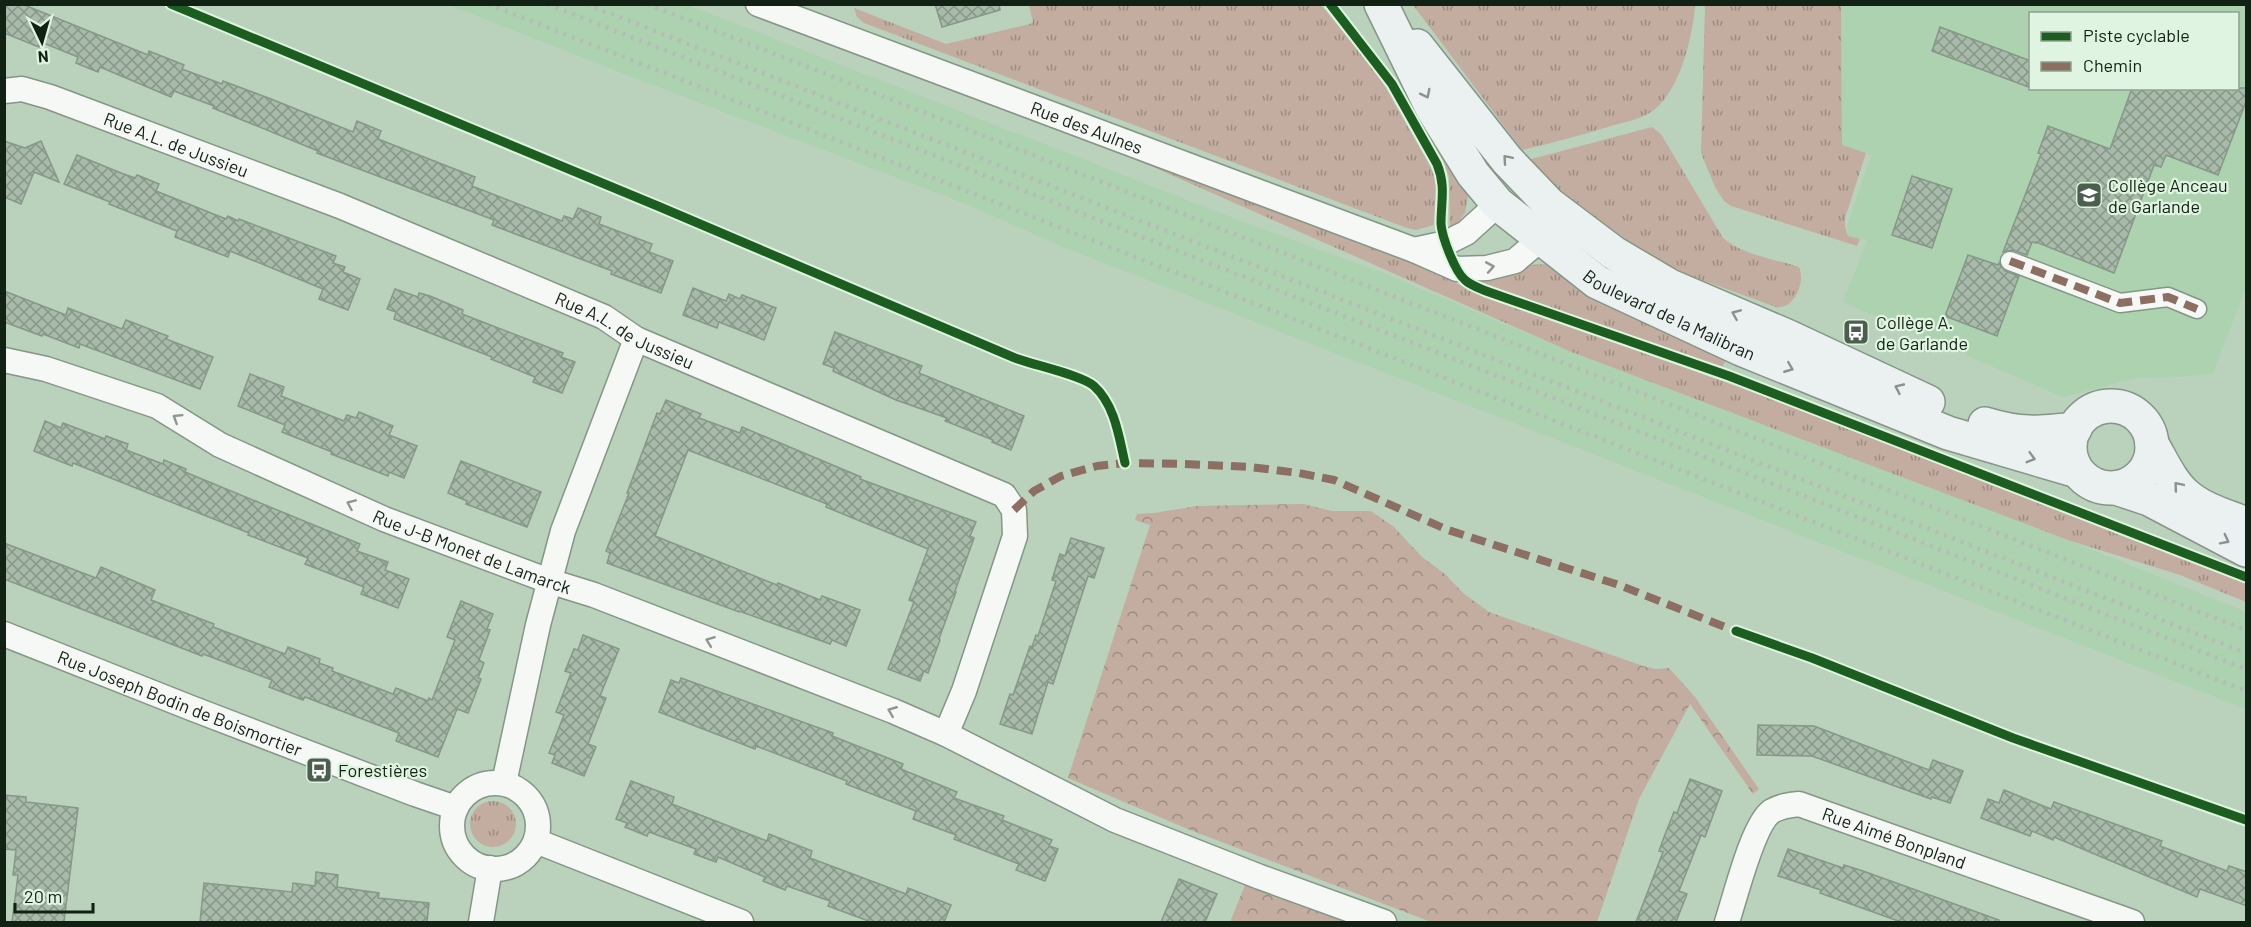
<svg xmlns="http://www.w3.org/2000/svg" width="2251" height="927" font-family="Barlow,sans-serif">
<defs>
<pattern id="grass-tufts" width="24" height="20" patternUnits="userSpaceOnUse" patternTransform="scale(1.5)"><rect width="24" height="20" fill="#c2ada0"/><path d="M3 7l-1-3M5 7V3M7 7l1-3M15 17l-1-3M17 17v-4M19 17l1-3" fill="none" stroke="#9c8c81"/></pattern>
<pattern id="park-crowns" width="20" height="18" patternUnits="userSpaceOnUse" patternTransform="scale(1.5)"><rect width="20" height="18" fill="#c2ada0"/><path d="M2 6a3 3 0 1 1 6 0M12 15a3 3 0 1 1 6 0" fill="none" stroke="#9c8c81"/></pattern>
<pattern id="building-cross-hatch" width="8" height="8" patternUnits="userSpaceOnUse" patternTransform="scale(1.5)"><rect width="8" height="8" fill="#a8baa9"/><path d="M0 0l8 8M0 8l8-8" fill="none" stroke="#879788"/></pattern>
</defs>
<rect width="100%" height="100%" fill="#bad1bc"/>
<g fill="#add2b0" fill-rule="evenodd">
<path d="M449 5H688L1241 221 1391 276 1569 351 2068 540 2246 612V709L1061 246 966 204 645 82Z"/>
<path d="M1841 5H2246V287L2213 373 2181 377 2135 378 2063 397 1843 302 1867 241 1848 236 1847 226 1871 155 1842 145ZM2030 14H2238V88H2030Z"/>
</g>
<g fill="url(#grass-tufts)">
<path d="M1029 5H1321L1379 76 1434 173 1436 184 1434 225 1416 230 1407 228 864 23 857 17 854 8 946 44 1030 24 1033 22Z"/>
<path d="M1413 5 1695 4V5C1693 36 1680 90 1654 110 1642 119 1626 122 1611 126 1582 135 1552 143 1522 150Z"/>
<path d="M1705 5H1841L1842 145 1866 153 1845 218V227L1848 236 1860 239 1857 246 1731 206 1724 201 1715 187 1701 153Z"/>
<path d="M1433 122 1469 190 1465 213 1450 232 1449 177 1444 162 1423 127Z"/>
<path d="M1652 127 1661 134 1723 238C1743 255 1774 259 1799 267 1806 282 1794 310 1776 307L1688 275 1645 253 1564 198 1528 160Z"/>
<path d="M1135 159 1167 167 1455 277 1456 283 1471 291 1772 399 2246 584V602L2180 575 2068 540 1569 351Z"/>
<path d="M1548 264 1729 353 1723 366 1719 367 1480 284 1471 278 1528 265Z"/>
<circle cx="493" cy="824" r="23"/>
</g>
<g fill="url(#park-crowns)">
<path d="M1303 504 1332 511H1371L1394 527 1422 557 1445 574 1463 593 1489 612 1643 666 1655 669 1669 668 1695 697 1759 789 1753 794 1690 704 1639 799 1597 922H1431L1190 830 1068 778 1150 525 1135 520 1137 514 1154 513 1197 506Z"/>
<path d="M1245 885 1347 922H1230Z"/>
</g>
<g fill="url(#building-cross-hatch)" stroke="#869888" stroke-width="1.5">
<path d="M4 4H22L148 55 149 51 184 65 182 69 222 84 223 81 271 99 353 132 357 121 381 131 378 139 475 177 472 186 562 221 564 216 573 219 578 208 601 217 599 224 652 244 649 252 673 261 661 293 611 274 612 271 492 225 494 220 317 153 318 151 213 108 214 106 174 91 171 97 100 67 98 72 76 63 78 57 41 42 39 47 4 33Z"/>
<path d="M935 4H999L1000 10 942 27Z"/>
<path d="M1940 27 2031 61V88L1932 51Z"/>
<path d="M2132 88H2247V99L2218 175 2166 155 2161 167 2154 165 2114 273 2036 242V243L2032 242 2027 255 2013 250 2003 252 2041 154 2038 153 2048 126 2110 149Z"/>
<path d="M4 141 25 148 41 141 59 182 34 172 21 204 4 197Z"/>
<path d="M77 155 121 173 135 178 137 175 159 184 156 191 226 219 228 216 238 221 239 219 336 256 333 263 345 267 343 272 360 279 348 310 319 299 323 289 230 251 228 257 175 237 177 231 109 204 110 202 64 184Z"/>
<path d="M1912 176 1952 189 1932 248 1892 235Z"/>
<path d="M1968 255 1998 265 1999 263 2005 271 2019 276 1997 336 1945 316Z"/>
<path d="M693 288 726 301 729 294 740 299 742 295 776 308 764 340 719 322 717 328 683 315Z"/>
<path d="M395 289 418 297 419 293 430 296 463 310 462 314 563 353 561 357 575 362 562 393 533 382 535 377 491 359 492 357 394 319 396 312 387 309Z"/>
<path d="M4 291 66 315 68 308 122 329 126 320 168 336 166 339 213 357 200 389 80 344 79 348 43 334 42 336 4 322Z"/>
<path d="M835 332 922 366 919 373 1024 416 1011 450 992 442 993 440 945 421 947 418 896 400 833 371 834 368 823 364Z"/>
<path d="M250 374 284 387 281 396 344 421 347 415 356 418 359 412 393 426 389 435 417 446 404 478 389 472 388 476 331 454 332 452 282 432 285 425 238 406Z"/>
<path d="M666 400 701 414 699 418 740 433 742 427 861 477 860 479 976 522 970 536 974 538 955 591 956 592 939 639 940 640 928 673 924 671 920 681 888 669 914 602 909 600 928 549 826 507 827 504 688 450 655 536 777 585 778 583 820 600 822 596 860 610 846 646 832 640 830 644 739 611V612L607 563 610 553 606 551 629 493H627L657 413 660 414Z"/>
<path d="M45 421 61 428 63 423 105 439 106 436 128 444 126 450 163 464 164 460 186 469 185 472 360 544 357 551 388 562 385 570 409 579 398 608 361 594 364 587 305 564 308 558 248 535 249 533 73 463 72 466 34 451Z"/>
<path d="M461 461 541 492 527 527 466 504 467 501 448 493Z"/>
<path d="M1071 538 1104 548 1094 578 1088 576 1053 684 1048 682 1032 734 1000 724 1010 694 1013 695 1030 646 1032 647 1036 635 1038 636 1056 581 1052 580 1060 554 1065 556Z"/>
<path d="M4 543 96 578 101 567 155 590 151 600 214 624 213 627 285 654 288 647 320 659 319 663 333 668 332 671 393 694 396 688 428 701 429 698 432 700 455 640 447 637 461 601 493 614 487 629 490 630 479 660 484 663 478 678 481 679 468 713 457 709 438 757 396 741 399 733 305 697 303 700 269 687 272 680 203 654 202 656 4 579Z"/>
<path d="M583 635 619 649 600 696 606 698 588 744 596 747 584 776 552 763 555 755 549 753 564 715 556 712 571 673 565 671 574 649 578 650Z"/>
<path d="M681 678 833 733 832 736 903 764 901 769 908 772 957 792 954 798 1004 816 1002 820 1052 840 1049 846 1058 849 1045 881 1016 870 1019 864 954 839 956 835 913 819 916 811 846 784 847 781 756 746 755 749 659 712 671 680 679 683Z"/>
<path d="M1758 725 1814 726 1929 770 1933 760 1963 771 1950 803 1932 797 1931 799 1812 756 1757 755Z"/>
<path d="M1690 779 1722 791 1705 837 1701 835 1679 891 1687 894 1676 922H1636L1663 852 1659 851 1664 837 1674 812 1677 813Z"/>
<path d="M631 781 674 797 672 804 767 841 769 834 812 851 810 858 906 894 908 888 951 905 944 922H871L828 906 830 901 787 886 785 890 763 881 765 877 718 857 716 862 694 854 696 849 649 832 647 836 625 827 627 823 616 819Z"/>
<path d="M2004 790 2051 809 2054 802 2162 841 2160 846 2227 871 2229 866 2247 872V906L2200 889 2197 897 2054 837 2053 840 2032 831 2030 836 1981 818 1988 799 1999 803Z"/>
<path d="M4 795 26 797V802L78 808 64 922H12L18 875H13L16 850 4 849Z"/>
<path d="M1788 849 1843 868 1844 865 1863 871 1999 920V922H1901L1820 893 1821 890 1778 876Z"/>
<path d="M316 872 338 875 337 887 379 893 378 898 429 903 427 922H200L204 883 292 892 293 883 315 886Z"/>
<path d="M1179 879 1217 894 1205 922H1161Z"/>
</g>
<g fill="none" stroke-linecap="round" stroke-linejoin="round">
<defs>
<path id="pedestrian" d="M2010 261 2120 303 2168 297 2197 309"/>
<g id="minor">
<path id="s1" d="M758 4 1414 250 1457 269 1487 268 1515 261 1541 239"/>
<path id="s2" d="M4 91 22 89 50 97 340 206 604 317 636 339 1004 495 1014 510 1015 536 964 691 946 734"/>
<path d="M1414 250 1446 243 1466 233 1498 204"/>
<path id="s3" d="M4 360 46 369 157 406 220 445 384 519 549 581 594 595 893 711 946 734 1115 820 1260 877 1384 922"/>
<path id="s4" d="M4 634 191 708 415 794 456 808"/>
<path d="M504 783 538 625 563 531 636 339"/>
<circle cx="495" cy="826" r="43"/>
<path d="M536 841 741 922"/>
<path d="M481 922 490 868"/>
<path id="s5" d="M1727 922C1735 898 1753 823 1772 811 1781 806 1789 805 1799 804L2132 922"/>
</g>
<g id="secondary">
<path id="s6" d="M1381 4 1432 108 1473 174 1498 204 1597 282 1741 349 1948 433 2077 471"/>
<path d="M1417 46 1507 160 1549 204 1614 253 1670 286 1789 337 1928 402"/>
<circle cx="2111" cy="447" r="41"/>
<path d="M1985 424C2021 435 2038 433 2075 429"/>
<path d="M2152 444C2162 461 2171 482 2186 495 2203 510 2227 516 2246 524"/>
<path d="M2116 488 2149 499 2246 550"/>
</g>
</defs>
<use href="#pedestrian" stroke="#849686" stroke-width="21"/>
<use href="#minor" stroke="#849686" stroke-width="27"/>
<use href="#secondary" stroke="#849686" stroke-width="36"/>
<use href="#pedestrian" stroke="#f5f8f5" stroke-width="18"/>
<use href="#minor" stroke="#f5f8f5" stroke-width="24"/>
<use href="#secondary" stroke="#ebf0f1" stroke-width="33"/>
<g stroke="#b5bcb6" stroke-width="4.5" stroke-dasharray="3 6" stroke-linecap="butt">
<path d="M488 4 2246 691"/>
<path d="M547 4 2246 669"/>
<path d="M586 4 2246 653"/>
<path d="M647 4 2246 630"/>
</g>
<g stroke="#8d6e63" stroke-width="8" stroke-dasharray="15 8" stroke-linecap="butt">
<path d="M2010 261 2120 303 2168 297 2197 309"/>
<path d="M1014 510 1034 491 1061 476 1097 466 1125 463 1185 464 1250 467 1299 473 1334 480 1448 530 1619 585 1740 633"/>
</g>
<defs>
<g id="cycleway">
<path d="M171 4 660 207 1015 358C1033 365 1082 375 1094 386 1115 405 1119 437 1125 463"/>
<path d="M1330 4 1392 84 1437 164C1446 186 1441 201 1441 224 1442 237 1455 272 1465 280 1470 285 1479 288 1486 291L1729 376 2246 577"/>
<path d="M1736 631 1812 658 2013 738 2246 820"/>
</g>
</defs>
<use href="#cycleway" stroke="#e0f5e1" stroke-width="13"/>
<use href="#cycleway" stroke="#1b5e20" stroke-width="9"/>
</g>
<defs><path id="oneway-chevron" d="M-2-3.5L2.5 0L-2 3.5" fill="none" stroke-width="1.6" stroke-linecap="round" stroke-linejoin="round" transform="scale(1.5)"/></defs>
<g stroke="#89938d">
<use href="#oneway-chevron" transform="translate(1426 94) rotate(63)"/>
<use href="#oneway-chevron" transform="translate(1507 159) rotate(-131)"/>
<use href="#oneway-chevron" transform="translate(1736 314) rotate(-157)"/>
<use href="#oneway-chevron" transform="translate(1789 368) rotate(22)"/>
<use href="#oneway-chevron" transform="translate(1899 388) rotate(-155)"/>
<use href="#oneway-chevron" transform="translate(2031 458) rotate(16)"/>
<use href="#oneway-chevron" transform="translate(2178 486) rotate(-130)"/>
<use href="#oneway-chevron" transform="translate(2225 540) rotate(27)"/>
</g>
<g stroke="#8e978f">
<use href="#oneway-chevron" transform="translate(1490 267) rotate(-10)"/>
<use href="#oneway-chevron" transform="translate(177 418) rotate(-148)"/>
<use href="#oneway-chevron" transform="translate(351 504) rotate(-156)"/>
<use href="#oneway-chevron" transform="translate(710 641) rotate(-159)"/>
<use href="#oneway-chevron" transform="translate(892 711) rotate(-158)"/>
</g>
<defs>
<symbol id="school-square" viewBox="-11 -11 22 22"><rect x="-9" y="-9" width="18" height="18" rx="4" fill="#4c5f4e" stroke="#e0f5e1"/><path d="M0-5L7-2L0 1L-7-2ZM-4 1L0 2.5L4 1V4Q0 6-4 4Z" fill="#fff"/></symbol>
<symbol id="bus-square" viewBox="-11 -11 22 22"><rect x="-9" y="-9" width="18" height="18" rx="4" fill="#4c5f4e" stroke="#e0f5e1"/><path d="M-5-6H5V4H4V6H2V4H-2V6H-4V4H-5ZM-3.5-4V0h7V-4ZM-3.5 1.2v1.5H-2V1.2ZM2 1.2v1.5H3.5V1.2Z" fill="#fff"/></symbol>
</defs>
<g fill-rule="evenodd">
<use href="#school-square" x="2074" y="180" width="30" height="30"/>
<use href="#bus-square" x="1841" y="317" width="30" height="30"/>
<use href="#bus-square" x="304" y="755" width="30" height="30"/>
</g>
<g text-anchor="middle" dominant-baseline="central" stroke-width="4.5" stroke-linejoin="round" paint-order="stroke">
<g font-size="18" fill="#112113" stroke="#e0f5e1">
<text stroke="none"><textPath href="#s1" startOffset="351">Rue des Aulnes</textPath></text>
<text stroke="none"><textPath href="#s2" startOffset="182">Rue A.L. de Jussieu</textPath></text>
<text stroke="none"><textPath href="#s6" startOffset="438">Boulevard de la Malibran</textPath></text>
<text stroke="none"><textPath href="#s2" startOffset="668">Rue A.L. de Jussieu</textPath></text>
<text stroke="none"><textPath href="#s3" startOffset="508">Rue J-B Monet de Lamarck</textPath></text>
<text stroke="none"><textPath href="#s4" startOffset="189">Rue Joseph Bodin de Boismortier</textPath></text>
<text stroke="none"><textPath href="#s5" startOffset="250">Rue Aimé Bonpland</textPath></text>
</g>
<g font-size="18" fill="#112113" stroke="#e0f5e1" text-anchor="start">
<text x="2108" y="185">Collège Anceau<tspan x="2108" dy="21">de Garlande</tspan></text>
<text x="1876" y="322">Collège A.<tspan x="1876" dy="21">de Garlande</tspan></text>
<text x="338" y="770">Forestières</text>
</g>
</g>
<rect width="2251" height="927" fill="none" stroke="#112113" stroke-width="12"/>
<rect x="2029" y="12" width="210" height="78" fill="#e0f5e1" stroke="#8da08f" stroke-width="1.5"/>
<rect x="2041" y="32" width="30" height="9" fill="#1b5e20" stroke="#8da08f" stroke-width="1.5"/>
<text x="2083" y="42" font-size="18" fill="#112113">Piste cyclable</text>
<rect x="2041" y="62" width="30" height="9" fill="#8d6e63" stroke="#8da08f" stroke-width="1.5"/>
<text x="2083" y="72" font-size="18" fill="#112113">Chemin</text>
<g transform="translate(42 42) rotate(175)" stroke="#e0f5e1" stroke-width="4.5" paint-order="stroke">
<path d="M0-4.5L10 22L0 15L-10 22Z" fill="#112113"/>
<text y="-9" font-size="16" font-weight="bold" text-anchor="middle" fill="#112113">N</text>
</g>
<path d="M15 903v9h78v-9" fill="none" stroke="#112113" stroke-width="3"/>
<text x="24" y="903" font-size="18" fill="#112113" stroke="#e0f5e1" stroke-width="4.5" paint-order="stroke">20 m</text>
</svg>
